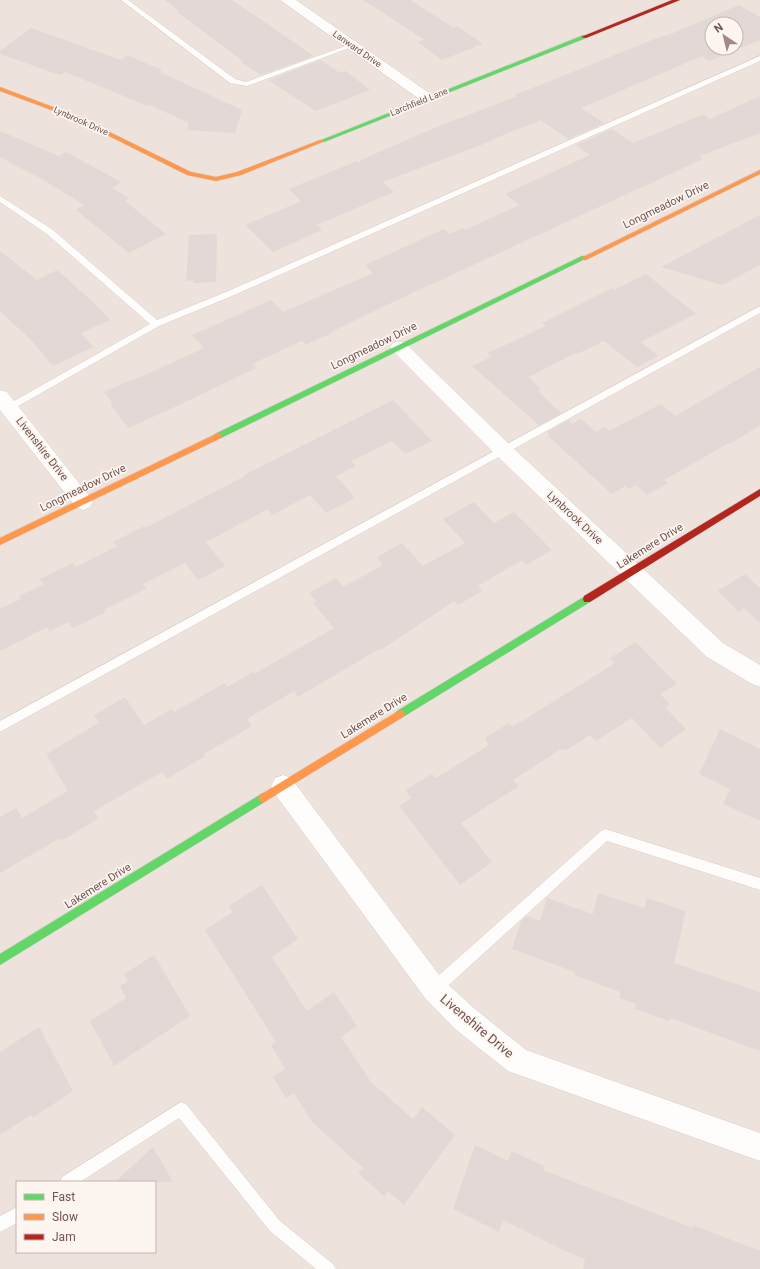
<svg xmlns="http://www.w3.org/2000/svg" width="760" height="1269" font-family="Roboto,sans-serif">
<rect width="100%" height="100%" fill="#f6f1ee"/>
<path fill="#eee2dc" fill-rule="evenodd" d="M0 0H760V1269H0ZM712 24H736V48H712ZM17 1182H155V1252H17Z"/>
<g fill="#e2d8d6" fill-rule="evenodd">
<path d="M165 0H232L314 56 261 75 241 62 243 61 177 12 179 11Z"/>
<path d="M363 0H410L454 28 457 26 483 44 442 60 418 42 425 40Z"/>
<path d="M739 5 760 17V40L709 61 702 56 581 108 604 123 568 139 541 120 493 139 494 140 383 182 394 192 317 225 322 230 273 252 245 225 301 201 289 189 357 161 359 163 361 160 427 131 517 96 515 95 647 42 665 35 666 36ZM712 24H736V48H712Z"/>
<path d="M31 28 121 60 127 55 162 70 160 72 242 110 235 133 187 130 189 123 150 105 148 106 65 72 60 75 0 54V51Z"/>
<path d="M321 60 340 73 346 71 370 90 316 111 268 80Z"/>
<path d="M760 96V133L700 156 703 159 391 303 333 331 334 332 306 345 302 341 252 364 256 368 177 406 128 428 110 403 112 402 104 392 133 379 134 380 204 348 192 335 271 300 283 312 373 273 365 265 444 229 450 234 463 228 465 230 519 205 505 194 590 155 576 145 612 129 633 143 704 114 710 119Z"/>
<path d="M0 131 59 156 66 152 121 182 112 188 129 198 125 201 166 234 129 253 76 210 84 205 45 181 0 157Z"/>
<path d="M760 215V265L722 285 661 267Z"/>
<path d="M217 234 216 282 193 283V280L186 281 189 235Z"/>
<path d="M0 251 37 280 57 270 94 303 110 320 81 333 93 347 53 366 30 339 0 311Z"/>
<path d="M646 274 696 314 641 342 658 356 637 367 604 341 577 354 575 353 529 377 541 389 538 391 561 413 539 425 472 366 491 357 488 353 546 326 542 323 612 288 614 290Z"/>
<path d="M760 367V425L730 444 729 443 664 480 668 483 647 495 636 485 629 489 625 486 612 494 548 436 550 435 547 432 569 420 572 424 581 419 596 432 605 427 609 431 661 404 675 416Z"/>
<path d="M393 400 432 441 405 454 392 441 351 461 356 466 336 476 355 498 326 513 310 495 272 515 268 509 206 542 225 566 198 580 185 563 143 584 147 588 104 610 106 612 73 628 68 622 50 631 47 627 0 651V609L21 599 19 596 44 584 40 579 73 563 76 567 117 546 113 542 145 526V528L245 476 244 475Z"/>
<path d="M474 502 494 523 514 512 552 550 526 565 522 560 478 586 482 591 458 605 454 601 381 650 379 649 298 697 294 691 247 719 252 726 204 754 205 756 167 779 162 772 94 811 98 819 61 841 60 838 0 873V817L16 808 22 818 68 791 46 754 99 723 94 715 125 697 144 725 172 709 174 712 225 683 227 687 253 672 254 674 334 628 313 603 316 601 309 593 336 578 343 587 383 565 377 557 402 543 423 566 465 543 443 519Z"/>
<path d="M745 574 760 588V623L744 608 739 612 718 591Z"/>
<path d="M636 642 677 684 660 694 670 704 665 707 686 729 660 748 632 718 596 741 590 735 567 750 561 749 513 780 519 786 461 823 492 862 460 885 399 806 411 798 405 790 432 774 436 778 489 745 485 738 509 723 512 727 593 677 615 663 610 658Z"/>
<path d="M720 729 760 749V821L723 804 730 789 699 774Z"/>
<path d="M262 885 298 939 272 957 307 1011 334 992 357 1026 341 1037 371 1082 413 1119 422 1107 455 1135 404 1205 388 1191 384 1196 358 1173 363 1168 312 1122 294 1093 286 1098 273 1077 285 1069 271 1045 276 1042 205 930 233 912 229 906Z"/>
<path d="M598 893 644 908 647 898 686 911 674 963 760 992V1051L670 1018 669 1021 635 1009 636 1004 619 998 620 992 574 975 575 972 512 949 521 921 527 916 540 921 547 898 593 914Z"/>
<path d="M154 955 190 1016 114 1066 90 1021 126 998 120 986 128 981 124 974Z"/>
<path d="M39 1027 73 1091 32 1118 31 1115 0 1135V1052Z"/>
<path d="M475 1145 508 1161 512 1151 544 1166 543 1170 693 1228V1225L760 1251V1269H583L585 1259 559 1248 503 1220 499 1232 453 1209Z"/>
<path d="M153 1147 173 1182H115Z"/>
</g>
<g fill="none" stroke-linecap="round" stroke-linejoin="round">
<defs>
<g id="lane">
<path d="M121 0H128L235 79 246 82 351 44H355L357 45 247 86 230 83Z"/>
<path d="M760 56V61L232 296 159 326 13 409 10 410 5 407 7 405 150 324 47 234 0 202V196L53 230 157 320 226 292Z"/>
<path d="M760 306V313L0 732V721Z"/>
<path d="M605 829 760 878V890L607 841 439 994 434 996 429 994 427 989 429 984 601 831Z"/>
<path d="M181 1102 186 1104 280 1221 333 1264 336 1269H316L270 1231 179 1118 80 1182H60L62 1177Z"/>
<path d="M17 1207V1223L0 1232V1216Z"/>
</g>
<g id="street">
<path d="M280 0H296L432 95 434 98 432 101 427 102 422 101Z"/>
<path d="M399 341 405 343 510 445 723 643 760 665V687L752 684 707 657 496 455 393 351 390 347 393 343Z"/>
<path d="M0 390 7 392 90 497 93 502 90 507 83 510 76 507 0 410Z"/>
<path d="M283 775 291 778 443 980 475 1009 526 1050 760 1133V1161L508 1071 455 1029 425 998 275 794 271 786 275 778Z"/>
</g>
<g id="fast">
<path d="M584 35 587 37 586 38 324 142 319 141Z"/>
<path d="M582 256H586L587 258 221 438H215L214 436 215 434Z"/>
<path d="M587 595 590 596 591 599 590 602 403 717 400 718 397 717 395 714 397 711Z"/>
<path d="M263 793 266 795 268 798 266 801 0 965V954Z"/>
</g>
<g id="slow">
<path d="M0 87 77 116 191 172 216 177 237 172 320 140 325 141 241 175 216 181 187 175 73 118 0 91Z"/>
<path d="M760 170V174L586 260H584L581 258Z"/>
<path d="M218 433 221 434 222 436 221 438 0 545V538Z"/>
<path d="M400 710 403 711 405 714 403 717 266 801 263 803 260 801 258 798 260 795Z"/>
</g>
<g id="jam">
<path d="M672 0H680L586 38 581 37Z"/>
<path d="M760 489V496L590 602H584L583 599 584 596Z"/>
</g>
</defs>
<use href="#lane" stroke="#d5cdca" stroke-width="1"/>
<use href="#street" stroke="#d5cdca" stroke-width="1"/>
<use href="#fast" stroke="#d6ccca" stroke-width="1"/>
<use href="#slow" stroke="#d6ccca" stroke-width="1"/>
<use href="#jam" stroke="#d6ccca" stroke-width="1"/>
<use href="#lane" fill="#fefdfc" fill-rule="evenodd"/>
<use href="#street" fill="#fefdfc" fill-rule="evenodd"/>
<use href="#fast" fill="#63d668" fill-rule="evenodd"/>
<use href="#slow" fill="#ff974d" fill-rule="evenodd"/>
<use href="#jam" fill="#b3261e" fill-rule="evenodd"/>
</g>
<g text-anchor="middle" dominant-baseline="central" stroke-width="3.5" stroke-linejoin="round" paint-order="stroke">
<g font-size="9" fill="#725350" stroke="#fdf5f0">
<text transform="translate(357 49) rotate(35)">Lanward Drive</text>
<text transform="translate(419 102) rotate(-22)">Larchfield Lane</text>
<text transform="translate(81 121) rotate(24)">Lynbrook Drive</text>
</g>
<g font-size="11" fill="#725350" stroke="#fdf5f0">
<text transform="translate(666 205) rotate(-26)">Longmeadow Drive</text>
<text transform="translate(374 346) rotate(-26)">Longmeadow Drive</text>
<text transform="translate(42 449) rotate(52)">Livenshire Drive</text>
<text transform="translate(83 488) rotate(-26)">Longmeadow Drive</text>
<text transform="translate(575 518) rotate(43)">Lynbrook Drive</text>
<text transform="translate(650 546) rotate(-32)">Lakemere Drive</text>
<text transform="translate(374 716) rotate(-32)">Lakemere Drive</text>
<text transform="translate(98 886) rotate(-32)">Lakemere Drive</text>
</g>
<g font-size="13" fill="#725350" stroke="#fdf5f0">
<text transform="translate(477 1026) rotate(40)">Livenshire Drive</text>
</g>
</g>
<rect x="16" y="1181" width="140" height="72" fill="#fdf5f0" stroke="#c5b4b0"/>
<rect x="24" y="1194" width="20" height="6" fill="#63d668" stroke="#c5b4b0"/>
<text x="52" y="1201" font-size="12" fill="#725350">Fast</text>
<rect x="24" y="1214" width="20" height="6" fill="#ff974d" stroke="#c5b4b0"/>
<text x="52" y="1221" font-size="12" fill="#725350">Slow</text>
<rect x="24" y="1234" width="20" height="6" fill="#b3261e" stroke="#c5b4b0"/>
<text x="52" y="1241" font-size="12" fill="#725350">Jam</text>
<g transform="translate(724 36) rotate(325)"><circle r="19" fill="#fdf5f0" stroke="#c5b4b0"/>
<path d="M0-3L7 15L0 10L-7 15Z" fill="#a08a87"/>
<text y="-6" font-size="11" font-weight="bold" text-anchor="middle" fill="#725350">N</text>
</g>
</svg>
